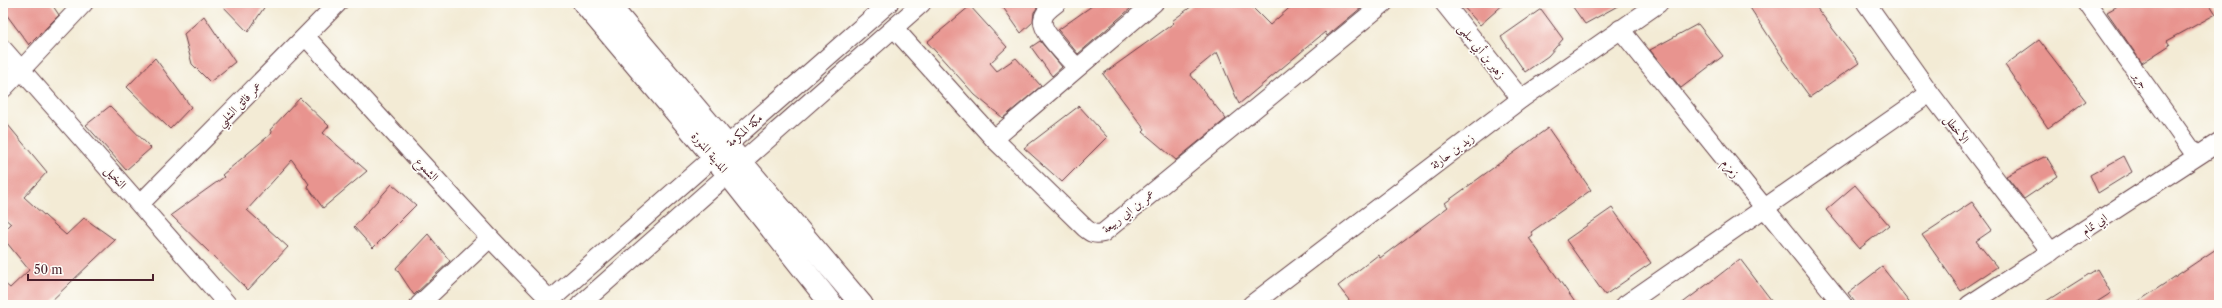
<svg xmlns="http://www.w3.org/2000/svg" width="2222" height="308" font-family="'Libre Caslon Text',Amiri,serif">
<rect width="100%" height="100%" fill="#fdfcf7"/>
<filter id="ink" filterUnits="userSpaceOnUse"><feTurbulence type="fractalNoise" baseFrequency=".025" numOctaves="2"/><feDisplacementMap in="SourceGraphic" scale="8" xChannelSelector="R" yChannelSelector="G"/><feConvolveMatrix kernelMatrix="1 2 1 2 8 2 1 2 1" color-interpolation-filters="sRGB"/></filter>
<filter id="wash" filterUnits="userSpaceOnUse"><feTurbulence type="fractalNoise" baseFrequency=".012" numOctaves="4" result="noise"/><feDisplacementMap in="SourceGraphic" scale="16" xChannelSelector="R" yChannelSelector="G"/><feGaussianBlur stdDeviation="0.9" result="paint"/><feColorMatrix in="noise" values="0 0 0 0 0 0 0 0 0 0 0 0 0 0 0 0 0 1.4 0 .05"/><feComposite in="paint" operator="in"/></filter>
<g filter="url(#wash)">
<rect width="100%" height="100%" fill="#f3ebd5"/>
<g id="blocks">
<g fill="#e8948f">
<path d="M7 3H51L59 15 29 45 3 10Z"/>
<path d="M220 3H267L248 32Z"/>
<path d="M1000 3H1041L1034 12 1033 22 1021 33Z"/>
<path d="M1096 3H1125L1131 8 1078 54 1058 30Z"/>
<path d="M1196 3H1248L1270 25 1295 3H1367L1327 36 1325 32 1239 104 1217 52 1190 74 1226 119 1176 160 1143 132 1145 130 1103 74 1174 23 1172 21Z"/>
<path d="M1460 3H1505L1480 25Z"/>
<path d="M1570 3H1623L1585 24Z"/>
<path d="M1747 3H1813L1859 63 1810 97 1782 59 1783 58Z"/>
<path d="M2123 3H2209L2216 14 2167 41 2170 45 2142 63 2107 12Z"/>
<path d="M970 6 1007 47 990 63 997 71 1016 58 1041 86 1003 118 975 95 927 42Z"/>
<path d="M1541 9 1563 39 1548 56 1525 72 1501 37Z"/>
<path d="M204 16 235 62 210 82 192 64 184 34Z"/>
<path d="M1698 24 1723 56 1681 88 1650 50Z"/>
<path d="M2039 40 2086 101 2048 128 2005 65Z"/>
<path d="M1040 41 1062 67 1052 76 1031 47Z"/>
<path d="M155 58 191 107 170 129 127 87Z"/>
<path d="M300 98 329 126 323 133 367 171 323 208 307 186 309 184 292 160 247 210 288 247 248 290 171 215 224 177 222 175 272 133 270 130Z"/>
<path d="M110 106 151 148 126 170 86 125Z"/>
<path d="M1079 106 1107 137 1062 182 1024 148Z"/>
<path d="M3 119 47 172 24 197 66 235 84 218 115 240 47 305H3V282L10 288 29 270 3 238V232L11 224 3 217Z"/>
<path d="M1548 128 1591 190 1531 232 1533 235 1529 238 1577 305H1353L1338 286 1378 255 1380 258 1448 207 1445 203Z"/>
<path d="M2046 156 2058 176 2024 199 2006 176Z"/>
<path d="M2124 156 2132 172 2098 193 2090 175Z"/>
<path d="M392 184 416 205 373 248 354 227Z"/>
<path d="M1855 185 1889 225 1859 249 1826 210Z"/>
<path d="M1972 202 1992 230 1976 241 1997 267 1961 291 1922 235Z"/>
<path d="M1612 208 1651 263 1605 295 1566 240Z"/>
<path d="M428 234 450 261 414 295 396 268Z"/>
<path d="M2219 247V305H2133Z"/>
<path d="M1740 259 1775 305H1680L1709 283Z"/>
<path d="M1882 267 1912 305H1857L1848 293Z"/>
<path d="M2097 269 2111 293 2092 305H2040Z"/>
</g>
</g>
</g>
<g filter="url(#ink)">
<use href="#blocks" fill-opacity="0" stroke="#633e44" stroke-width="1"/>
<g fill="none" stroke-linecap="round" stroke-linejoin="round">
<defs>
<g id="minor">
<path d="M1057 3C1052 7 1044 12 1043 19 1040 32 1068 57 1076 67"/>
<path d="M1444 3 1521 99"/>
<path d="M1866 3 1930 93 2051 252"/>
<path d="M2087 3 2196 156"/>
<path d="M894 28 994 139 1085 228C1091 233 1094 235 1103 233L1384 3"/>
<path d="M1620 29 1843 305"/>
<path d="M306 37 490 238 550 300"/>
<path d="M3 49 228 305"/>
<path d="M3 89 84 3"/>
<path d="M994 139 1154 3"/>
<path d="M140 204 338 3"/>
<path d="M419 305 490 238"/>
<path d="M545 305 889 3"/>
<path d="M580 305 922 3"/>
<path d="M1251 305 1521 99 1659 3"/>
<path d="M1625 305 1930 93"/>
<path d="M1969 305 2219 142"/>
</g>
<g id="major">
<path d="M584 3 728 174 832 305"/>
<path d="M607 3 862 305"/>
</g>
</defs>
<use href="#minor" stroke="#633e44" stroke-width="20"/>
<use href="#major" stroke="#633e44" stroke-width="24"/>
<use href="#minor" stroke="#fff" stroke-width="18"/>
<use href="#major" stroke="#fff" stroke-width="22"/>
</g>
</g>
<g text-anchor="middle" dominant-baseline="central" stroke-width="3.5" stroke-linejoin="round" paint-order="stroke">
<g font-size="12" fill="#4a1f2b" stroke="#fdfcf7">
<text transform="translate(1482 51) rotate(51)">زهير بن أبي سلمى</text>
<text transform="translate(2141 80) rotate(55)">جرير</text>
<text transform="translate(239 104) rotate(-45)">عمر فائق الشلبي</text>
<text transform="translate(1957 129) rotate(53)">الأخطل</text>
<text transform="translate(744 130) rotate(-41)">مكة المكرمة</text>
<text transform="translate(1452 151) rotate(-37)">زيد بن حارثة</text>
<text transform="translate(710 152) rotate(50)">المدينة المنورة</text>
<text transform="translate(1731 168) rotate(51)">زمزم</text>
<text transform="translate(427 169) rotate(47)">الشموع</text>
<text transform="translate(116 177) rotate(49)">النخيل</text>
<text transform="translate(1128 211) rotate(-38)">عمر بن ابي ربيعة</text>
<text transform="translate(2094 224) rotate(-34)">ابي تمام</text>
</g>
</g>
<rect width="2222" height="308" fill="none" stroke="#fdfcf7" stroke-width="16"/>
<path d="M28 274v6h125v-6" fill="none" stroke="#4a1f2b" stroke-width="2"/>
<text x="34" y="274" font-size="12" fill="#4a1f2b" stroke="#fdfcf7" stroke-width="3" paint-order="stroke">50 m</text>
</svg>
